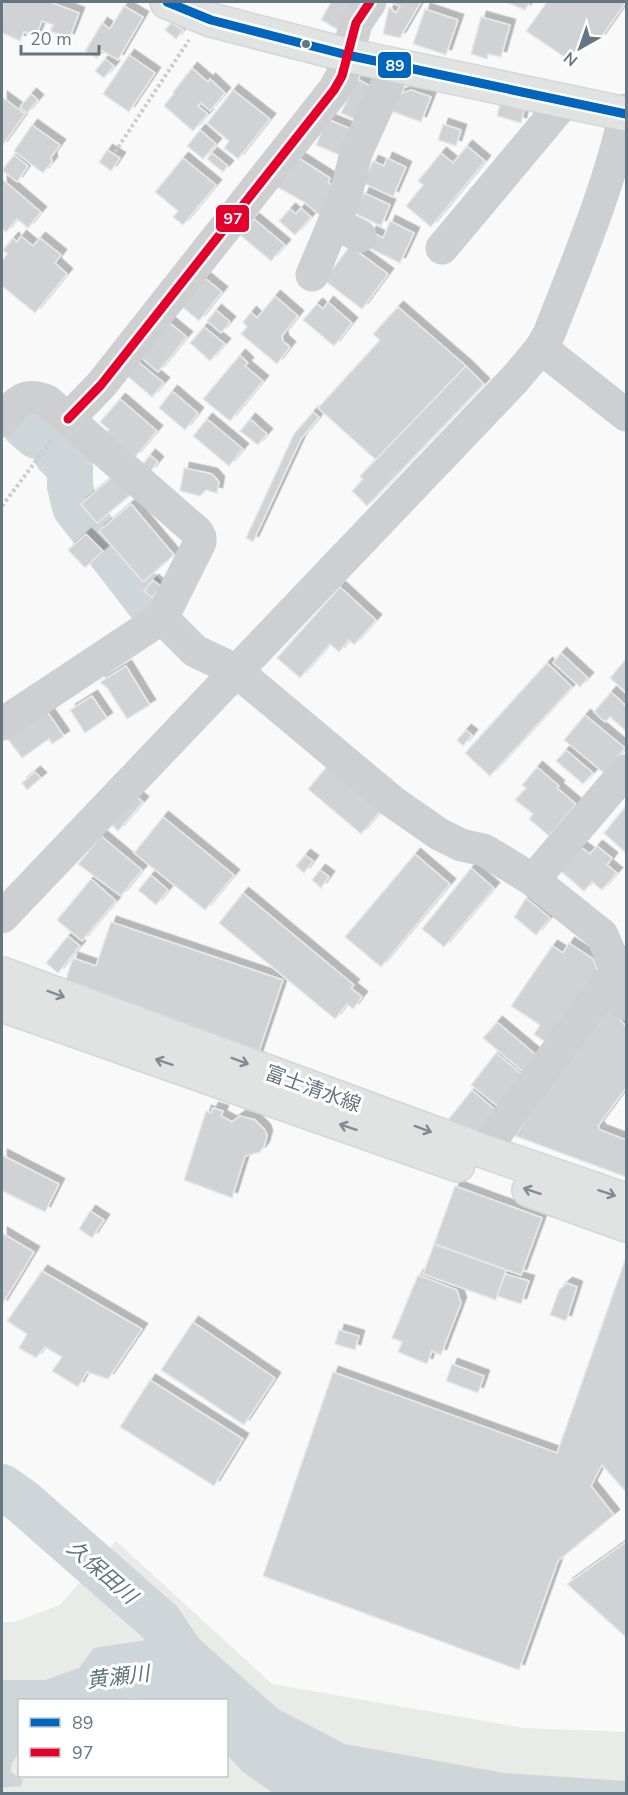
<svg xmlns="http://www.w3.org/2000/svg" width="628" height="1795" font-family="'Nunito Sans','Noto Sans JP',sans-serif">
<defs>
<filter id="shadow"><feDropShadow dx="5.5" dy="-5.5" stdDeviation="0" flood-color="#0004"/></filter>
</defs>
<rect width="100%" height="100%" fill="#f9f9f9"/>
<path fill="#e8ebe6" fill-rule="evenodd" d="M116 1541 272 1684 524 1728 626 1732V1793H2V1622H14L60 1605ZM20 1700H226V1776H20Z"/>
<path fill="#ced6d9" d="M180 1622 278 1709 345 1744 504 1773 626 1781V1793H273L243 1772 227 1755 226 1700H142L135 1698 115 1700H20L19 1752 12 1763 11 1772 23 1780 21 1786 2 1788V1680H45L79 1668 94 1648 153 1639 156 1635Z"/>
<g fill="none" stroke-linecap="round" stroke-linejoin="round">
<g stroke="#ced6d9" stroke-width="46">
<path d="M25 426 37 436"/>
<path d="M57 455 70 467V486L75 507 149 603"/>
<path d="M2 1487 22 1501 160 1622 191 1668 223 1700"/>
</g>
</g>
<g fill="#d0d2d3" stroke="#e8e8e8" stroke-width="1.5" filter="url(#shadow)">
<path d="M3 2H50L79 13 69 39 50 31 53 25 42 21 36 36 24 32 20 41 2 33Z"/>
<path d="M331 2H357L340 31 321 20Z"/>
<path d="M389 2H421L400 38 383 34 389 7 396 13 400 6Z"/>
<path d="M506 2H530L525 10Z"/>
<path d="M547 2H626L600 39 591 34 569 60 526 31Z"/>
<path d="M124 6 143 17 118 60 101 50 97 58 85 51 102 23 110 29Z"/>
<path d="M425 9 458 20 446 55 413 44Z"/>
<path d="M481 17 510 25 501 57 488 54 487 59 471 54Z"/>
<path d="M171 23 183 30 176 39 165 30Z"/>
<path d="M129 55 155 73 129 112 103 94Z"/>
<path d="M105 59 114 66 104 78 95 71Z"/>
<path d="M192 68 208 82 210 79 225 93 210 111 201 103 198 106 208 114 193 131 164 106 174 93 173 92Z"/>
<path d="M357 79 372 87 356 120 341 113Z"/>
<path d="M233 90 270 119 238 159 224 148 229 141 207 123Z"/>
<path d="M411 90 431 97 421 122 391 111 400 94Z"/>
<path d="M31 94 38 100 27 113 20 107Z"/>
<path d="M2 97 25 114 2 146Z"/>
<path d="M500 104 524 110 521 123 497 116Z"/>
<path d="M327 119 353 130 342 156 316 145Z"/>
<path d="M443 124 461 130 456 146 438 140Z"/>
<path d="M32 125 60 145 51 157 52 162 43 173 14 151Z"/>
<path d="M200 130 216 144 203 159 187 146Z"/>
<path d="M467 146 485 161 431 227 406 206 423 185 418 181 441 153 453 163Z"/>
<path d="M107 150 120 158 111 171 99 162Z"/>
<path d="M212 153 228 166 223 172 207 159Z"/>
<path d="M14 155 28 166 17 182 2 170Z"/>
<path d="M183 158 216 185 183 225 173 217 178 211 155 192Z"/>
<path d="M387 158 406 167 393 197 363 183 373 161 384 166Z"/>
<path d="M300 159 330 178 328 182 337 189 323 218 304 202 277 187Z"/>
<path d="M2 179 41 212 28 228 17 219 6 232 2 229Z"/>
<path d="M364 193 390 205 381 226 349 211 360 202Z"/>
<path d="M301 208 311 217 295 235 279 221 290 209 296 214Z"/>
<path d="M254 219 285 245 271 261 240 235Z"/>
<path d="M390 221 414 233 400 263 365 246 371 232 383 238Z"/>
<path d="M21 236 33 246 40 238 61 255 55 263 67 274 35 313 2 286V261L7 254 3 250 13 238 17 242Z"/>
<path d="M350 246 388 274 362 309 324 280Z"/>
<path d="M201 275 222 292 199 321 178 303Z"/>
<path d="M275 296 298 316 282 336 283 341 290 347 277 364 241 334 247 327 243 322 251 312 257 318Z"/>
<path d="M328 302 352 323 334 346 303 320 317 304 323 309Z"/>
<path d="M398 307 466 366 376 460 318 408 380 340 373 334Z"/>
<path d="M216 310 230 322 221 333 207 321Z"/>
<path d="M166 320 187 337 158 372 137 354Z"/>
<path d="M204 327 225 344 210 361 190 343Z"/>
<path d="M240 355 248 363 245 366 263 381 230 421 203 399Z"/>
<path d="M137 361 164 383 152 397 126 375Z"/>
<path d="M466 366 484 384 367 506 352 491 363 479 360 476Z"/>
<path d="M172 391 198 413 185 430 159 408Z"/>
<path d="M120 399 157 431 135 457 106 432 109 430 100 422Z"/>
<path d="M313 412 319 417 301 439 253 542 246 538 294 434Z"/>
<path d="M207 419 243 449 229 466 193 436Z"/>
<path d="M250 419 267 434 258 445 240 431Z"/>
<path d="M150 455 158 462 150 472 142 465Z"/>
<path d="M184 468 212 474 219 482 217 493 206 490 200 496 180 491Z"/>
<path d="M118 472 135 491 97 523 81 504Z"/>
<path d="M131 504 174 555 143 582 99 531Z"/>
<path d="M86 534 103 551 85 568 68 550Z"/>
<path d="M153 580 163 588 158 595 156 593 152 598 144 591Z"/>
<path d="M340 587 376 620 354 645 349 640 339 652 330 644 300 678 277 658Z"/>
<path d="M561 653 588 678 580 687 553 663Z"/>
<path d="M625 660 626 661V692L610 678Z"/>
<path d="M547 663 572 687 490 776 465 753Z"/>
<path d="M126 666 150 705 127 719 108 689 100 682Z"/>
<path d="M611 692 626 706V731L610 717 605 722 594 712Z"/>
<path d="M92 696 107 718 85 733 70 710Z"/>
<path d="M46 710 64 736 52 744 49 739 22 758 7 738Z"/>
<path d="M585 715 625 748 604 773 564 740Z"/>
<path d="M466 730 472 735 463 746 457 740Z"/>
<path d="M566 750 593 773 583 784 556 761Z"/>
<path d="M330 763 384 807 361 834 308 789Z"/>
<path d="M537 767 559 786 557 788 576 804 549 836 529 819 533 814 515 800 526 788 522 785Z"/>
<path d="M35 772 41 778 27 790 22 783Z"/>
<path d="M137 797 143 802 118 831 112 825Z"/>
<path d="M626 806V853L604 833Z"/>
<path d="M163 817 234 875 205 910 134 853Z"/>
<path d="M101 836 142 870 121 896 78 864Z"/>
<path d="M578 845 590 854 597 846 612 858 607 865 617 873 602 890 592 882 584 891 558 869Z"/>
<path d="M415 854 450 884 381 967 345 937Z"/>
<path d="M305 855 313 861 304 873 296 866Z"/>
<path d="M471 868 494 888 444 947 422 929Z"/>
<path d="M320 870 329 877 321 888 312 880Z"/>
<path d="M151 875 168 890 156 905 138 890Z"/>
<path d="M91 879 116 901 82 941 57 920Z"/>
<path d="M243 893 354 985 351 988 362 997 353 1009 347 1004 335 1019 219 923Z"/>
<path d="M526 898 550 918 536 935 514 917Z"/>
<path d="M111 922 283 980 257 1057 62 991 73 958 96 966Z"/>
<path d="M68 936 80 946 58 973 46 963Z"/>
<path d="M569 943 593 959 601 979 554 1048 534 1034 540 1025 511 1006 552 946 563 953Z"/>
<path d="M605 1004 622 1017 620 1020 626 1026V1088L598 1126 600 1130 626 1140V1177L515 1136Z"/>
<path d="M497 1022 541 1059 527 1075 483 1038Z"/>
<path d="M496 1053 530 1081 505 1112 471 1085Z"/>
<path d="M472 1090 500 1114 484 1133 447 1121Z"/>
<path d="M213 1108 223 1111 221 1116 232 1122 240 1116 255 1120 265 1130 267 1136 264 1147 260 1152 245 1156 232 1198 184 1180 206 1111 211 1113Z"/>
<path d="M2 1155 59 1184 45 1212 2 1191Z"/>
<path d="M455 1186 542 1218 521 1275 434 1244Z"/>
<path d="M90 1211 104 1220 92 1238 79 1229Z"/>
<path d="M2 1233 34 1252 2 1305Z"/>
<path d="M434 1244 506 1270 496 1300 423 1274Z"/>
<path d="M626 1257V1492L602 1465 591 1486 614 1515 558 1561 519 1670 263 1576 333 1372 557 1453Z"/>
<path d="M42 1271 142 1329 108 1379 87 1372 78 1387 52 1371 62 1357 45 1347 36 1358 19 1348 27 1334 7 1321Z"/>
<path d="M505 1274 529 1281 521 1304 497 1296Z"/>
<path d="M418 1275 457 1290 461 1303 441 1355 432 1351 427 1364 398 1352 402 1342 392 1338Z"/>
<path d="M567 1283 577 1287 566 1321 550 1315 559 1290Z"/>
<path d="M193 1322 275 1378 244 1425 161 1370Z"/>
<path d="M339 1330 359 1336 355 1350 335 1344Z"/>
<path d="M452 1364 484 1376 478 1393 446 1381Z"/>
<path d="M150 1380 243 1439 214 1486 120 1427Z"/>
<path d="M626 1542V1637L567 1584Z"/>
</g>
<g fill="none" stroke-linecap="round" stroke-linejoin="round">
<defs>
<g id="major">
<path d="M167 2 211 20 347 55 626 114"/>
<path d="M2 974 483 1151 626 1200"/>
<path d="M2 1005 458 1165"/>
<path d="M529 1190 626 1225"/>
</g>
</defs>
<use href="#major" stroke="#d5d6d7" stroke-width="36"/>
<g stroke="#cbcccd" stroke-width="4" stroke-dasharray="3 3" stroke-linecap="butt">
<path d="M115 152 189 40"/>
<path d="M2 506 51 441"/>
</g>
<g stroke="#cecfd0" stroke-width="33">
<path d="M334 223 360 236"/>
<path d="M442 248 565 101"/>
<path d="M312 275 346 194 356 153 396 65"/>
<path d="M541 348 626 415"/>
<path d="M68 419 101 385 334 90 342 76 356 23 370 2"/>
<path d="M2 421C16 403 23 391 47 401L197 532 200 537V542L162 618"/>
<path d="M2 724 162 618 195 651 235 670 393 802 439 834 461 845 484 850 533 880 602 935 618 972"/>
<path d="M533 880 626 771"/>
<path d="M2 917 515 379 541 348 549 334C578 260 609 188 626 110"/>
<path d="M607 984 626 1004"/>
<path d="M483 1151 607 984 626 962"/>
</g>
<use href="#major" stroke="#e1e2e2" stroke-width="33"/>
<defs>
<path id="bus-1" d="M167 2 211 20 347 55 626 114"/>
<path id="bus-2" d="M68 419 101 385 334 90 342 76 356 23 370 2"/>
</defs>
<use href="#bus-1" stroke="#fff" stroke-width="14"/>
<use href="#bus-2" stroke="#fff" stroke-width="14"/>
<use href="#bus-1" stroke="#0065bd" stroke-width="9"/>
<use href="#bus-2" stroke="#e4002b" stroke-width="9"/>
</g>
<defs><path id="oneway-shaft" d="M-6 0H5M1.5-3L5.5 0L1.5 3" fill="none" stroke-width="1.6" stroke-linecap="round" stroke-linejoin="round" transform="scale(1.5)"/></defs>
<g stroke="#7e8c96">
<use href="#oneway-shaft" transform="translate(56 994) rotate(20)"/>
<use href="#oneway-shaft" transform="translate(240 1061) rotate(20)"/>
<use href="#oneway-shaft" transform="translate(164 1062) rotate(-161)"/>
<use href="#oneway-shaft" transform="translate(348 1127) rotate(-161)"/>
<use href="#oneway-shaft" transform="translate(423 1129) rotate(20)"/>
<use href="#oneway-shaft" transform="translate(532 1191) rotate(-161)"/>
<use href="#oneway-shaft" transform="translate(607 1193) rotate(19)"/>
</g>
<circle fill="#657683" stroke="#fff" stroke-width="2" cx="306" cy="44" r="5"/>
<g text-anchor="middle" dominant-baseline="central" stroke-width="6" stroke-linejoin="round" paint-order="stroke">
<g font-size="20" fill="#657683" stroke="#fff">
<text transform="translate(313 1089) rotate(20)">富士清水線</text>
</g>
<g font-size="21" font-style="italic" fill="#60757c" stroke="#fff">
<text transform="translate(102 1572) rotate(41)">久保田川</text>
<text transform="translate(118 1677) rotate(-7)">黄瀬川</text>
</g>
</g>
<g stroke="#fff" stroke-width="2">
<rect x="377" y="51" width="35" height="28" rx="6" fill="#0065bd"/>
<rect x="215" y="204" width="35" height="29" rx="6" fill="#e4002b"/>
</g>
<g font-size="16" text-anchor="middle" font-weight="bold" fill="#fff">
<text x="395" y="71">89</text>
<text x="233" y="224">97</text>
</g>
<rect width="628" height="1795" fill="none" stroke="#657683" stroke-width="6"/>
<rect x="18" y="1699" width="210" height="78" fill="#ffffff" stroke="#c1c8cd" stroke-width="1.5"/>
<rect x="30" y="1718" width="30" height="9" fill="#0065bd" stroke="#c1c8cd" stroke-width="1.5"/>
<text x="72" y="1729" font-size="18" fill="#657683">89</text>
<rect x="30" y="1748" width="30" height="9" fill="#e4002b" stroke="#c1c8cd" stroke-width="1.5"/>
<text x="72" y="1759" font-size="18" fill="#657683">97</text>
<g transform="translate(580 48) rotate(220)" stroke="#ffffff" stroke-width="4.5" paint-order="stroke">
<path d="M0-4.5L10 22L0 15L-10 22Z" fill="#657683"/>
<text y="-9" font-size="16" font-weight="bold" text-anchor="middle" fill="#657683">N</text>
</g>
<path d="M21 45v9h78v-9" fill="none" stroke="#657683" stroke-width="3"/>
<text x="30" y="45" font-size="18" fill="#657683" stroke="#ffffff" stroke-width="4.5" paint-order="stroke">20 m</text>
</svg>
